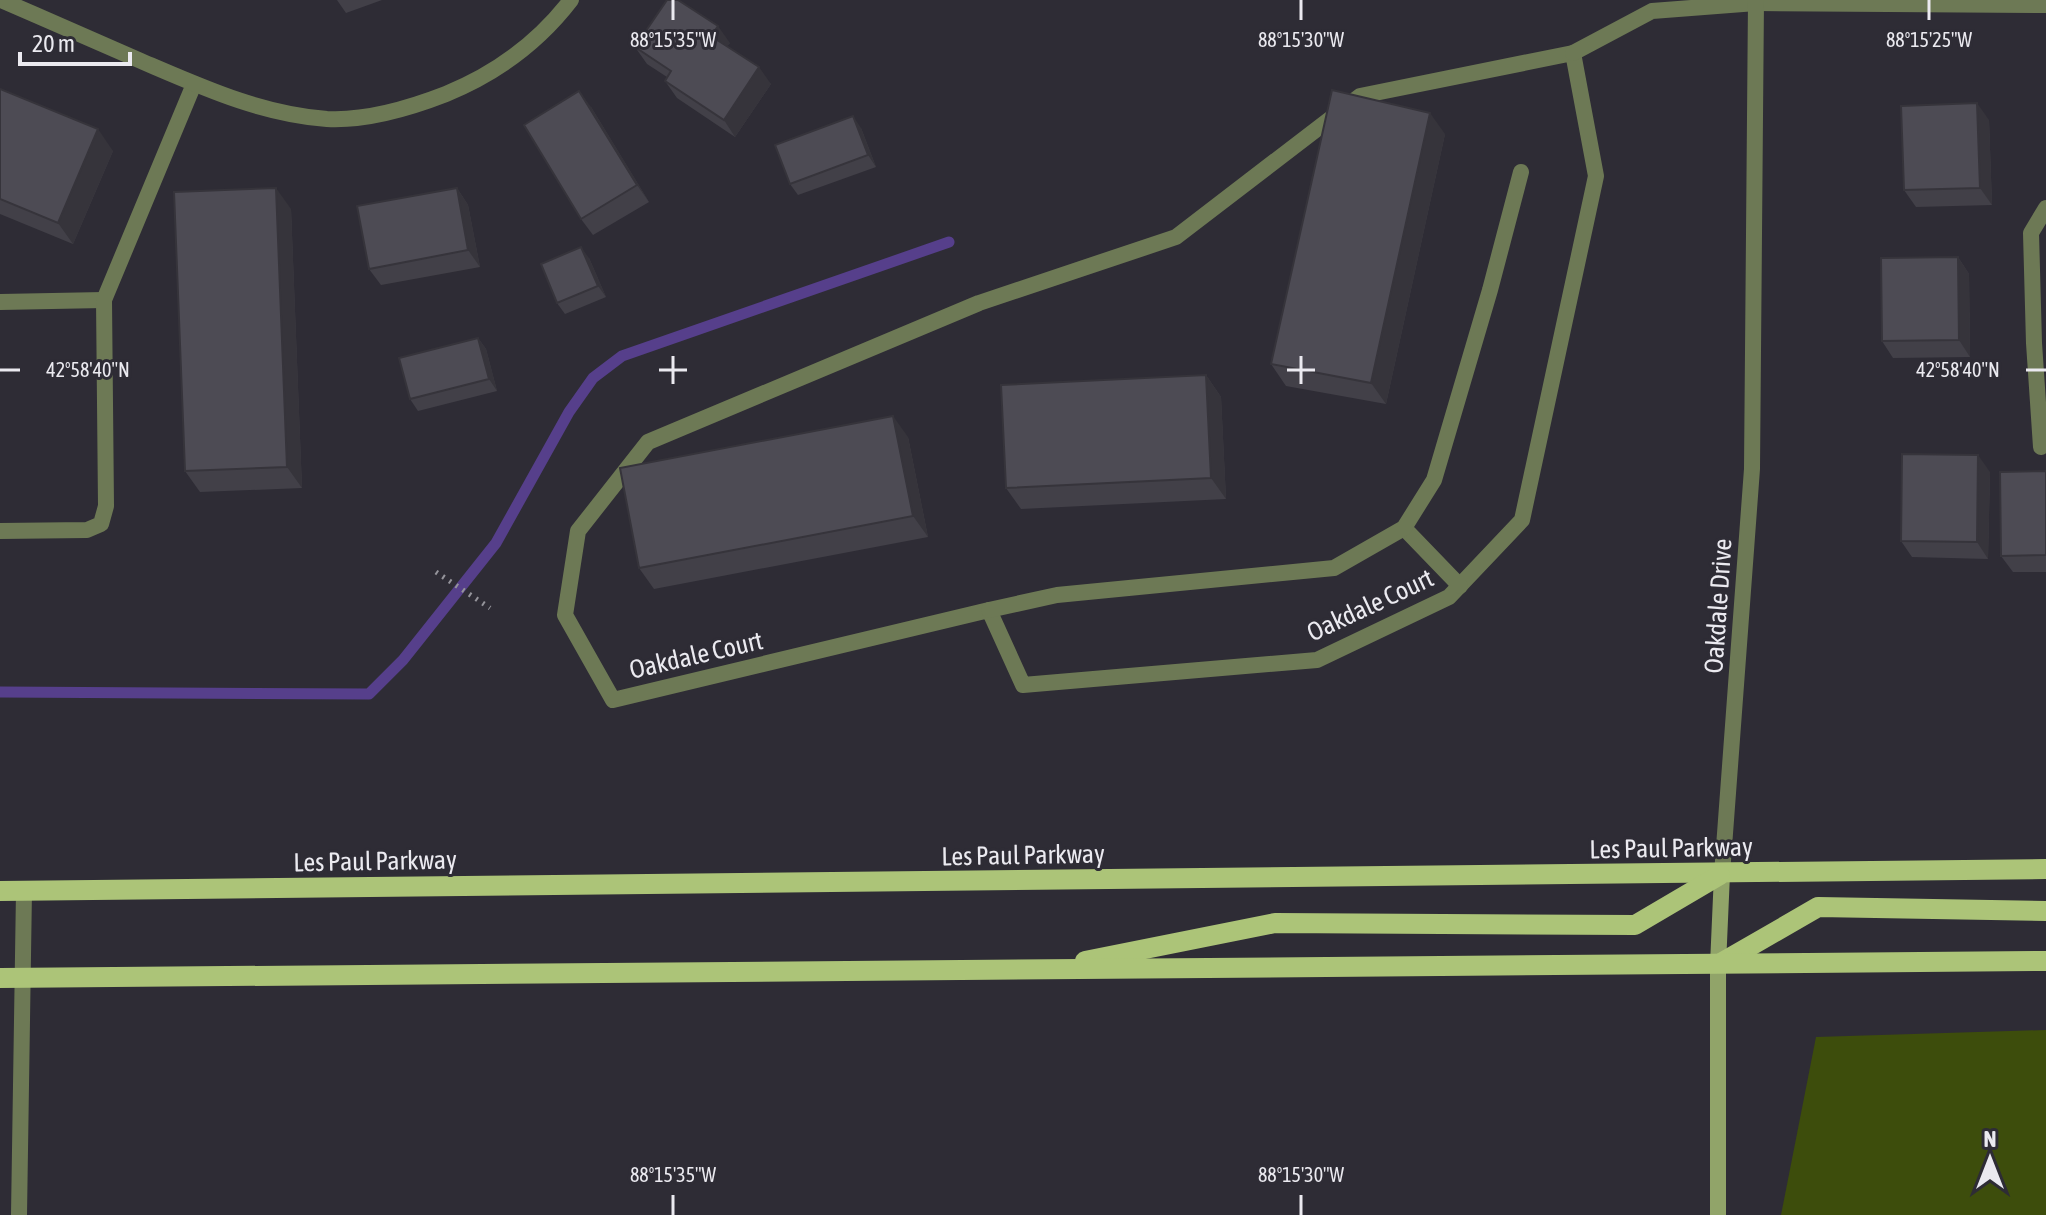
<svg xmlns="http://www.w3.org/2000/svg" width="2046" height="1215" font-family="'Asap Condensed',sans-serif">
<rect width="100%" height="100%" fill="#2e2c35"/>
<path fill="#3d4d0c" d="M2046 1030V1215H1781L1816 1037Z"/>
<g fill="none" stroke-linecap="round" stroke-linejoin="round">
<path stroke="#563f8b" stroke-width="11" d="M0 692 369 694 403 660 496 543 569 412 593 378 622 356 949 242"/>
<path stroke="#95949b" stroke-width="5" stroke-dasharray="2 6" stroke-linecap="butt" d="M436 572 490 608"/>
<g stroke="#6d7955" stroke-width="16">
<path d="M1573 53 1596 176 1522 520 1449 597 1317 660 1023 685 989 610 613 700 565 615 578 531 648 442 979 303 1176 237 1360 96Z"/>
<path d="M1573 53 1652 11 1756 3"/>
<path d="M0 302 104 300"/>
<path d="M2041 447 2034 343 2031 233 2046 208"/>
<path d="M1404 528 1460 586"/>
<path d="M0 531 87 530 101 524 106 506 104 300 194 84"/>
<path d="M989 610 1057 595 1334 568 1404 528 1434 480 1490 290 1521 172"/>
</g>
<g stroke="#6d7955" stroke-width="16">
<path d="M1 0C48 20 95 41 141 61 202 87 260 114 327 119 366 121 410 108 446 94 495 74 538 43 571 0"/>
<path d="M1756 3 2046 5"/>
<path d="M19 1215 24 891"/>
</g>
<path stroke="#6d7955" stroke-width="16" d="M1722 874 1752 469 1756 0"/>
<path stroke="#91a469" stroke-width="16" d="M1718 1215V965L1722 874"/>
<g stroke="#acc478" stroke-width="20">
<path d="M0 891 2046 869"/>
<path d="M1085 961 1275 923 1635 925 1720 875"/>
<path d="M1721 963 1818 907 2046 911"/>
<path d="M0 978 2046 961"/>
</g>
</g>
<g fill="#424048">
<path d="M337 0H382L346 13Z"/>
<path d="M730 43 727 46 771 84 735 137 677 98 665 81 667 77 647 64 635 47Z"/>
<path d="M0 89 113 151 73 244 0 214Z"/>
<path d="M591 107 649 202 593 235 581 219Z"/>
<path d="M1989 120 1992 205 1916 207 1904 190Z"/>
<path d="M861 128 876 167 798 195 790 184Z"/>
<path d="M1445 134 1386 404 1286 386 1271 364Z"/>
<path d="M457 188 468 205 480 267 381 285 369 269Z"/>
<path d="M291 209 302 488 200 492 185 471Z"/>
<path d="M1958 257 1969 274 1970 357 1893 358 1882 341Z"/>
<path d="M589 258 606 297 565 314 557 303Z"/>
<path d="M478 338 486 349 497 391 418 411 410 399Z"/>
<path d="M1206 375 1221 397 1226 499 1021 509 1006 488Z"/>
<path d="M908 437 928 537 654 589 639 568Z"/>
<path d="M2046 471V572H2013L2001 556Z"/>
<path d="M1990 472 1988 559 1912 557 1901 541Z"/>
</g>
<g fill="#36343b">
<path d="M718 26 730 43 723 53 711 36Z"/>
<path d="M759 67 771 84 735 137 724 120Z"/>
<path d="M579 91 591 107 649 202 637 185Z"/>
<path d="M1977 103 1989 120 1992 205 1980 188Z"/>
<path d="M1430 113 1445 134 1386 404 1371 383Z"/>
<path d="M853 116 861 128 876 167 868 155Z"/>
<path d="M98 129 113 151 73 244 58 223Z"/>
<path d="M276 188 291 209 302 488 287 467Z"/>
<path d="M457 188 468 205 480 267 468 250Z"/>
<path d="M581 247 589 258 606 297 598 286Z"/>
<path d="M1958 257 1969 274 1970 357 1959 340Z"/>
<path d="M478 338 486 349 497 391 489 379Z"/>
<path d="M1206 375 1221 397 1226 499 1211 478Z"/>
<path d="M893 416 908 437 928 537 913 516Z"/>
<path d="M1978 455 1990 472 1988 559 1977 542Z"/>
</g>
<g fill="#4d4b54" stroke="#36343b" stroke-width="2">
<path d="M667 0H678L718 26 711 36 759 67 724 120 665 81 671 71 635 47Z"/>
<path d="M0 89 98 129 58 223 0 199Z"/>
<path d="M1332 90 1430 113 1371 383 1271 364Z"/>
<path d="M579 91 637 185 581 219 524 125Z"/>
<path d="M1977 103 1980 188 1904 190 1901 106Z"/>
<path d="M853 116 868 155 790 184 775 145Z"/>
<path d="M276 188 287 467 185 471 174 192Z"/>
<path d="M457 188 468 250 369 269 357 206Z"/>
<path d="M581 247 598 286 557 303 541 264Z"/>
<path d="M1958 257 1959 340 1882 341 1881 258Z"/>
<path d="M478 338 489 379 410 399 399 358Z"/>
<path d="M1206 375 1211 478 1006 488 1001 385Z"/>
<path d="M893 416 913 516 639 568 620 468Z"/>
<path d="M1902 454 1978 455 1977 542 1901 541Z"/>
<path d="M2046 471V555L2001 556 2000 472Z"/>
</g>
<path fill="none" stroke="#ebeaf0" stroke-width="3" d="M673 0V20M1301 0V20M1929 0V20M673 356V384M1301 356V384M0 370H20M659 370H687M1287 370H1315M2026 370H2046M673 1195V1215M1301 1195V1215"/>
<g text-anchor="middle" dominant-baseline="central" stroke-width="6" stroke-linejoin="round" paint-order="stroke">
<g font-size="26" fill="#ebeaf0" stroke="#2e2c35">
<text transform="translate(1370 605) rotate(-25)">Oakdale Court</text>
<text transform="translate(1718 606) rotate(-86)">Oakdale Drive</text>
<text transform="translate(696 655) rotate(-13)">Oakdale Court</text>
<text transform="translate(1671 848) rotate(-1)">Les Paul Parkway</text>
<text transform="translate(1023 855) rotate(-1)">Les Paul Parkway</text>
<text transform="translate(375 861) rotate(-1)">Les Paul Parkway</text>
</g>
</g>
<g font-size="20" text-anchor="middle" fill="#ebeaf0" stroke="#2e2c35" stroke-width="6" stroke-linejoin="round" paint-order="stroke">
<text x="673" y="47">88°15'35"W</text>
<text x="1301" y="47">88°15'30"W</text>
<text x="1929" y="47">88°15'25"W</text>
<text x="88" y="377">42°58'40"N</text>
<text x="1958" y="377">42°58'40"N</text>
<text x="673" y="1182">88°15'35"W</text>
<text x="1301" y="1182">88°15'30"W</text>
</g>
<g transform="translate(1990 1159)" stroke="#2e2c35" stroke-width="6" paint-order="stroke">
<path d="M0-6L14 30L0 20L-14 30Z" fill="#ebeaf0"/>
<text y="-12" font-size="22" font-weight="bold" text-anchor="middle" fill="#ebeaf0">N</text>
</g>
<path d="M20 52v12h110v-12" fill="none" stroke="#ebeaf0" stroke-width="4"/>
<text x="32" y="52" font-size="24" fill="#ebeaf0" stroke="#2e2c35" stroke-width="6" paint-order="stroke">20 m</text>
</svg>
